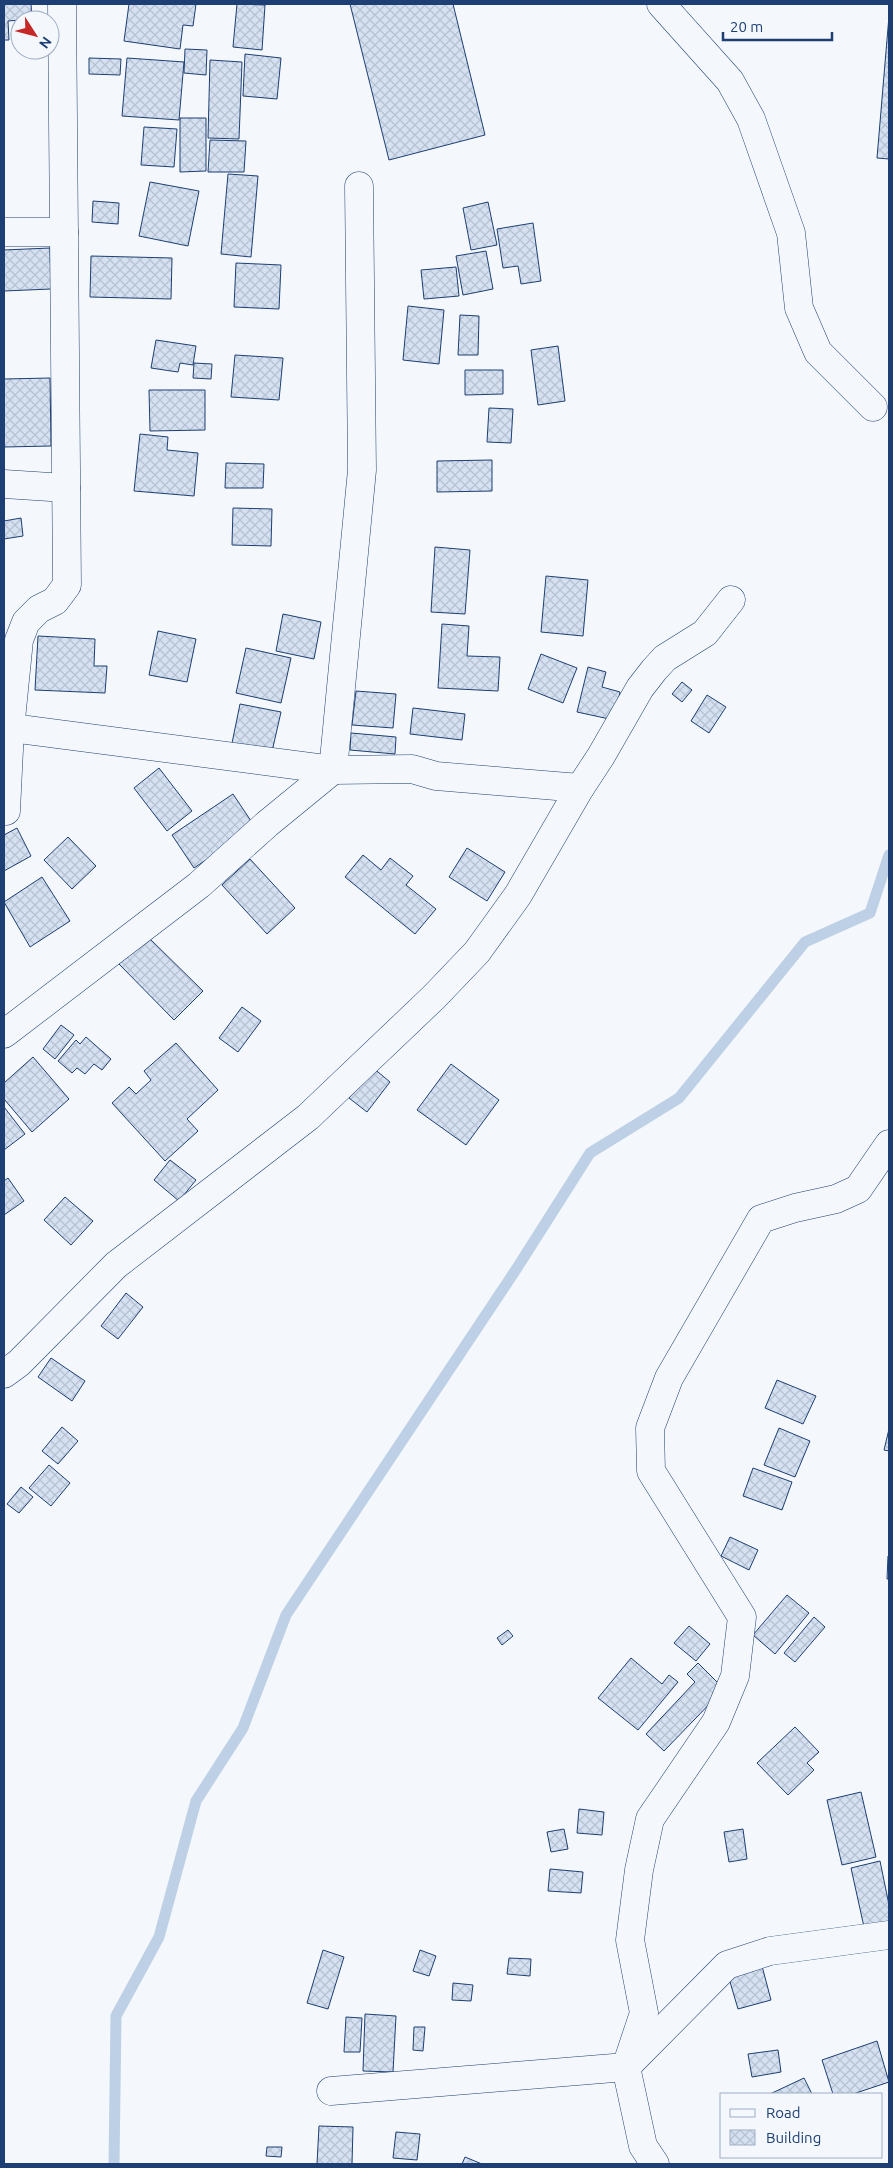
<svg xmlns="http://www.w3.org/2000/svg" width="893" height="2168" font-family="Ubuntu,sans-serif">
<defs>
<pattern id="building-cross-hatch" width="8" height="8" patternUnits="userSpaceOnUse" patternTransform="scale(1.25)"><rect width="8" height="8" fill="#d5e0f0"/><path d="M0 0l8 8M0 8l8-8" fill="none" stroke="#b6c1d1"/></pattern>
</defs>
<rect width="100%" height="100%" fill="#f4f7fb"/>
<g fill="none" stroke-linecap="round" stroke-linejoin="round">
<path stroke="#bed0e5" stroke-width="11" d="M114 2164 116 2016 159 1937 196 1801 243 1728 286 1615 517 1268 590 1153 679 1098 805 942 870 913 889 855"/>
</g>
<g fill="url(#building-cross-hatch)" stroke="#1d3f73">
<path d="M4 4H31L32 19 8 21 9 40H4Z"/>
<path d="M129 4H196L193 26 183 25 180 49 124 41Z"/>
<path d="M237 4 265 5 262 50 233 47Z"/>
<path d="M350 4H453L485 135 389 160Z"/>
<path d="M889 16V159L877 158Z"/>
<path d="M185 49 207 50 206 75 184 73Z"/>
<path d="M245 54 281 58 277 99 243 96Z"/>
<path d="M89 58 121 59 120 75 89 74Z"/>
<path d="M127 58 184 62 179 120 122 116Z"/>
<path d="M210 60 242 62 239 139 208 138Z"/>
<path d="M180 118H206V171L180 172Z"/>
<path d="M144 127 177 129 174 167 141 165Z"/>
<path d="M210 140 246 141 244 172H208Z"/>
<path d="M228 174 258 176 251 257 221 254Z"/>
<path d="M150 182 199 191 188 246 139 236Z"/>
<path d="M93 201 119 203 118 224 92 222Z"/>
<path d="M488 202 497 245 471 250 463 208Z"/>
<path d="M533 223 541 281 521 284 518 266 503 268 497 229Z"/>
<path d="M50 248 51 289 4 291V250Z"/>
<path d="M486 251 493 289 463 295 456 256Z"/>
<path d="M91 256 172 258 171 299 90 297Z"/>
<path d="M236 263 281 265 279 309 234 307Z"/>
<path d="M456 267 459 296 424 299 421 270Z"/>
<path d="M408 306 444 310 439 364 403 360Z"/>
<path d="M460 315 479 316 478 355H458Z"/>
<path d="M156 340 196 346 193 365 180 363 178 372 151 368Z"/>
<path d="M558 346 565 401 538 405 531 350Z"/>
<path d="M235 355 283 358 279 400 231 397Z"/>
<path d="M194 363 212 364 211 379 193 378Z"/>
<path d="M465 370H503V394L465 395Z"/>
<path d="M50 378 51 446 4 447V379Z"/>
<path d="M149 390H205V430L150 431Z"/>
<path d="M489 408 513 409 511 443 487 442Z"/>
<path d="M140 434 168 437 167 450 198 453 194 496 134 491Z"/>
<path d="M492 460V491L437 492V461Z"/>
<path d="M226 463 264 464 263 488H225Z"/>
<path d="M233 508 272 509 271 546 232 545Z"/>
<path d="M21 518 23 536 4 539V521Z"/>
<path d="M435 547 470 550 465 614 431 612Z"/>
<path d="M546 576 588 580 583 636 541 632Z"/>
<path d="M283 614 321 622 314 659 276 651Z"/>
<path d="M442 624 469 626 467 656 500 657 498 691 438 688Z"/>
<path d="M158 631 196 639 187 682 149 675Z"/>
<path d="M38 636 95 639 94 666H107L105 693 35 690Z"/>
<path d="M246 648 291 658 281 703 236 693Z"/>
<path d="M541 654 577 668 563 703 528 689Z"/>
<path d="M588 667 606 672 602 687 620 692 614 720 577 712Z"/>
<path d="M682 682 692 690 682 702 672 694Z"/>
<path d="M356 691 396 694 393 728 352 725Z"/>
<path d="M707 695 726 707 709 733 691 721Z"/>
<path d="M240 704 281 712 271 756 231 748Z"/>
<path d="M413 708 465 714 462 740 410 734Z"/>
<path d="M351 733 396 737 395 754 350 750Z"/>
<path d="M159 768 192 811 167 831 134 788Z"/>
<path d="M233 794 255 827 194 868 172 835Z"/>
<path d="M17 828 31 856 4 871V835Z"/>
<path d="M68 837 96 866 72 889 44 860Z"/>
<path d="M467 848 505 872 487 901 449 877Z"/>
<path d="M363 855 381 870 390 858 413 876 406 885 436 909 415 934 345 877Z"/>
<path d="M250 859 295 908 267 934 222 885Z"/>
<path d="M42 877 70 921 30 947 4 902Z"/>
<path d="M147 936 203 991 174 1020 119 964Z"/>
<path d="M242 1007 261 1021 238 1052 219 1038Z"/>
<path d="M61 1025 74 1035 55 1059 43 1049Z"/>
<path d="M86 1037 111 1059 102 1070 94 1064 85 1074 77 1068 72 1073 58 1061 76 1040 80 1044Z"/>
<path d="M176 1043 218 1090 187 1119 198 1131 165 1161 112 1103 129 1087 136 1094 151 1080 144 1071Z"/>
<path d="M33 1057 69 1099 32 1132 4 1099V1083Z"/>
<path d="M451 1064 499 1100 466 1145 417 1110Z"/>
<path d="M372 1067 390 1082 367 1112 349 1098Z"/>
<path d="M4 1107 25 1134 4 1150Z"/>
<path d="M170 1160 196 1180 179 1201 154 1180Z"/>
<path d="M8 1178 24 1201 4 1215V1181Z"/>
<path d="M65 1197 93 1221 71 1245 44 1220Z"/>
<path d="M126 1293 143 1307 118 1339 101 1326Z"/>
<path d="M51 1358 85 1381 72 1401 38 1377Z"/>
<path d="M777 1380 816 1396 803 1424 765 1408Z"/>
<path d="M62 1427 78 1441 58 1464 42 1451Z"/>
<path d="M779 1428 810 1441 795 1477 764 1465Z"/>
<path d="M889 1429V1451L884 1450Z"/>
<path d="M49 1465 70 1483 51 1506 29 1488Z"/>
<path d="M753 1468 792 1482 782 1510 743 1496Z"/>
<path d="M21 1487 33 1497 19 1513 7 1504Z"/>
<path d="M730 1537 758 1550 749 1570 721 1556Z"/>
<path d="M888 1556H889V1579H887Z"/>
<path d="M787 1595 809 1613 775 1654 753 1635Z"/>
<path d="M814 1617 825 1627 795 1662 784 1653Z"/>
<path d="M689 1626 710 1644 696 1661 674 1643Z"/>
<path d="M508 1630 513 1636 502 1645 497 1638Z"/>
<path d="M631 1658 662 1684 669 1675 678 1682 638 1730 598 1698Z"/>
<path d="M698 1663 724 1689 664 1751 646 1734 695 1682 687 1674Z"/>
<path d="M795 1727 819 1752 807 1763 814 1770 788 1795 757 1763Z"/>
<path d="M861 1792 876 1857 842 1865 827 1800Z"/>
<path d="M579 1809 604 1812 602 1835 577 1833Z"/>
<path d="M564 1829 568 1849 551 1852 547 1832Z"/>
<path d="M743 1829 747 1859 729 1862 724 1832Z"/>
<path d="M880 1861 889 1905V1921L864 1927 851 1868Z"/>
<path d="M550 1869 583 1872 581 1893 548 1891Z"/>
<path d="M323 1950 344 1957 328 2009 307 2003Z"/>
<path d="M420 1950 436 1956 429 1976 413 1971Z"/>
<path d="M509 1958 531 1959 530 1976 507 1974Z"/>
<path d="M762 1966 771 2000 738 2009 728 1975Z"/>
<path d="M453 1983 473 1985 471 2001 452 2000Z"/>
<path d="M365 2014 396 2016 393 2072 363 2071Z"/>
<path d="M346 2017 362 2018 360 2052H344Z"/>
<path d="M414 2027H425L423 2051 413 2050Z"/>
<path d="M877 2041 889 2082 853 2094H833L822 2060Z"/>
<path d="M778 2050 781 2072 752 2077 748 2054Z"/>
<path d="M804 2078 812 2094H770Z"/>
<path d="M319 2126 353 2127 352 2164H317Z"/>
<path d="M396 2132 420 2134 417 2160 393 2158Z"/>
<path d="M267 2147H282L281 2157 266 2156Z"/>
<path d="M465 2157 482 2164H462Z"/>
</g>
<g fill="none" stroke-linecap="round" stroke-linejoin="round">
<defs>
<g id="minor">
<path d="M661 4 730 81 751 119 791 233 799 308 818 352 873 407"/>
<path d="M4 232H64"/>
<path d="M4 484 66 488"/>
<path d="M4 727 333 770 412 769 436 776 580 788 601 756 640 688 654 670 665 658 705 633 731 600"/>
<path d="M6 811 10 729 19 640 26 622 39 609 55 601 67 585 62 4"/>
<path d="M4 1034 199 885 267 824 333 770 362 470 359 186"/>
<path d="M4 1374 19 1363 116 1265 308 1117 434 997 477 952 518 895 580 788"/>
<path d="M331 2091 626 2067 727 1965 770 1951 889 1935"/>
<path d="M655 2164 643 2146 626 2067 644 2013 630 1940 639 1870 650 1819 716 1722 735 1676 742 1617 651 1471 650 1428 669 1378 761 1219 795 1208 836 1199 858 1189 889 1144"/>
</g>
</defs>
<use href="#minor" stroke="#1d3f73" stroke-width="29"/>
<use href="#minor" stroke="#f4f7fb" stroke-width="28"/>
</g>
<rect width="893" height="2168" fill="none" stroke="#1d3f73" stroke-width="10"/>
<rect x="720" y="2093" width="162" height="65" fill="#f4f7fb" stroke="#9eadc5"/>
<rect x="730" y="2109" width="25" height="8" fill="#f4f7fb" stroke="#9eadc5"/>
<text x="766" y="2118" font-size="15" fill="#1d3f73">Road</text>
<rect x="730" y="2130" width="25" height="15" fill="url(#building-cross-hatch)" stroke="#9eadc5"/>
<text x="766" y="2143" font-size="15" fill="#1d3f73">Building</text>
<g transform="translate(35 35) rotate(126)"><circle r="24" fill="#f4f7fb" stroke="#9eadc5"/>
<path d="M0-4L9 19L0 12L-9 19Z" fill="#c62828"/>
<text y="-8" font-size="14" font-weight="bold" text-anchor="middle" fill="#1d3f73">N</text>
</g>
<path d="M723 32v8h109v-8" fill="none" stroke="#1d3f73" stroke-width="2.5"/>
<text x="730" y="32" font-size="15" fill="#1d3f73" stroke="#f4f7fb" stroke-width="4" paint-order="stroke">20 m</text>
</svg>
